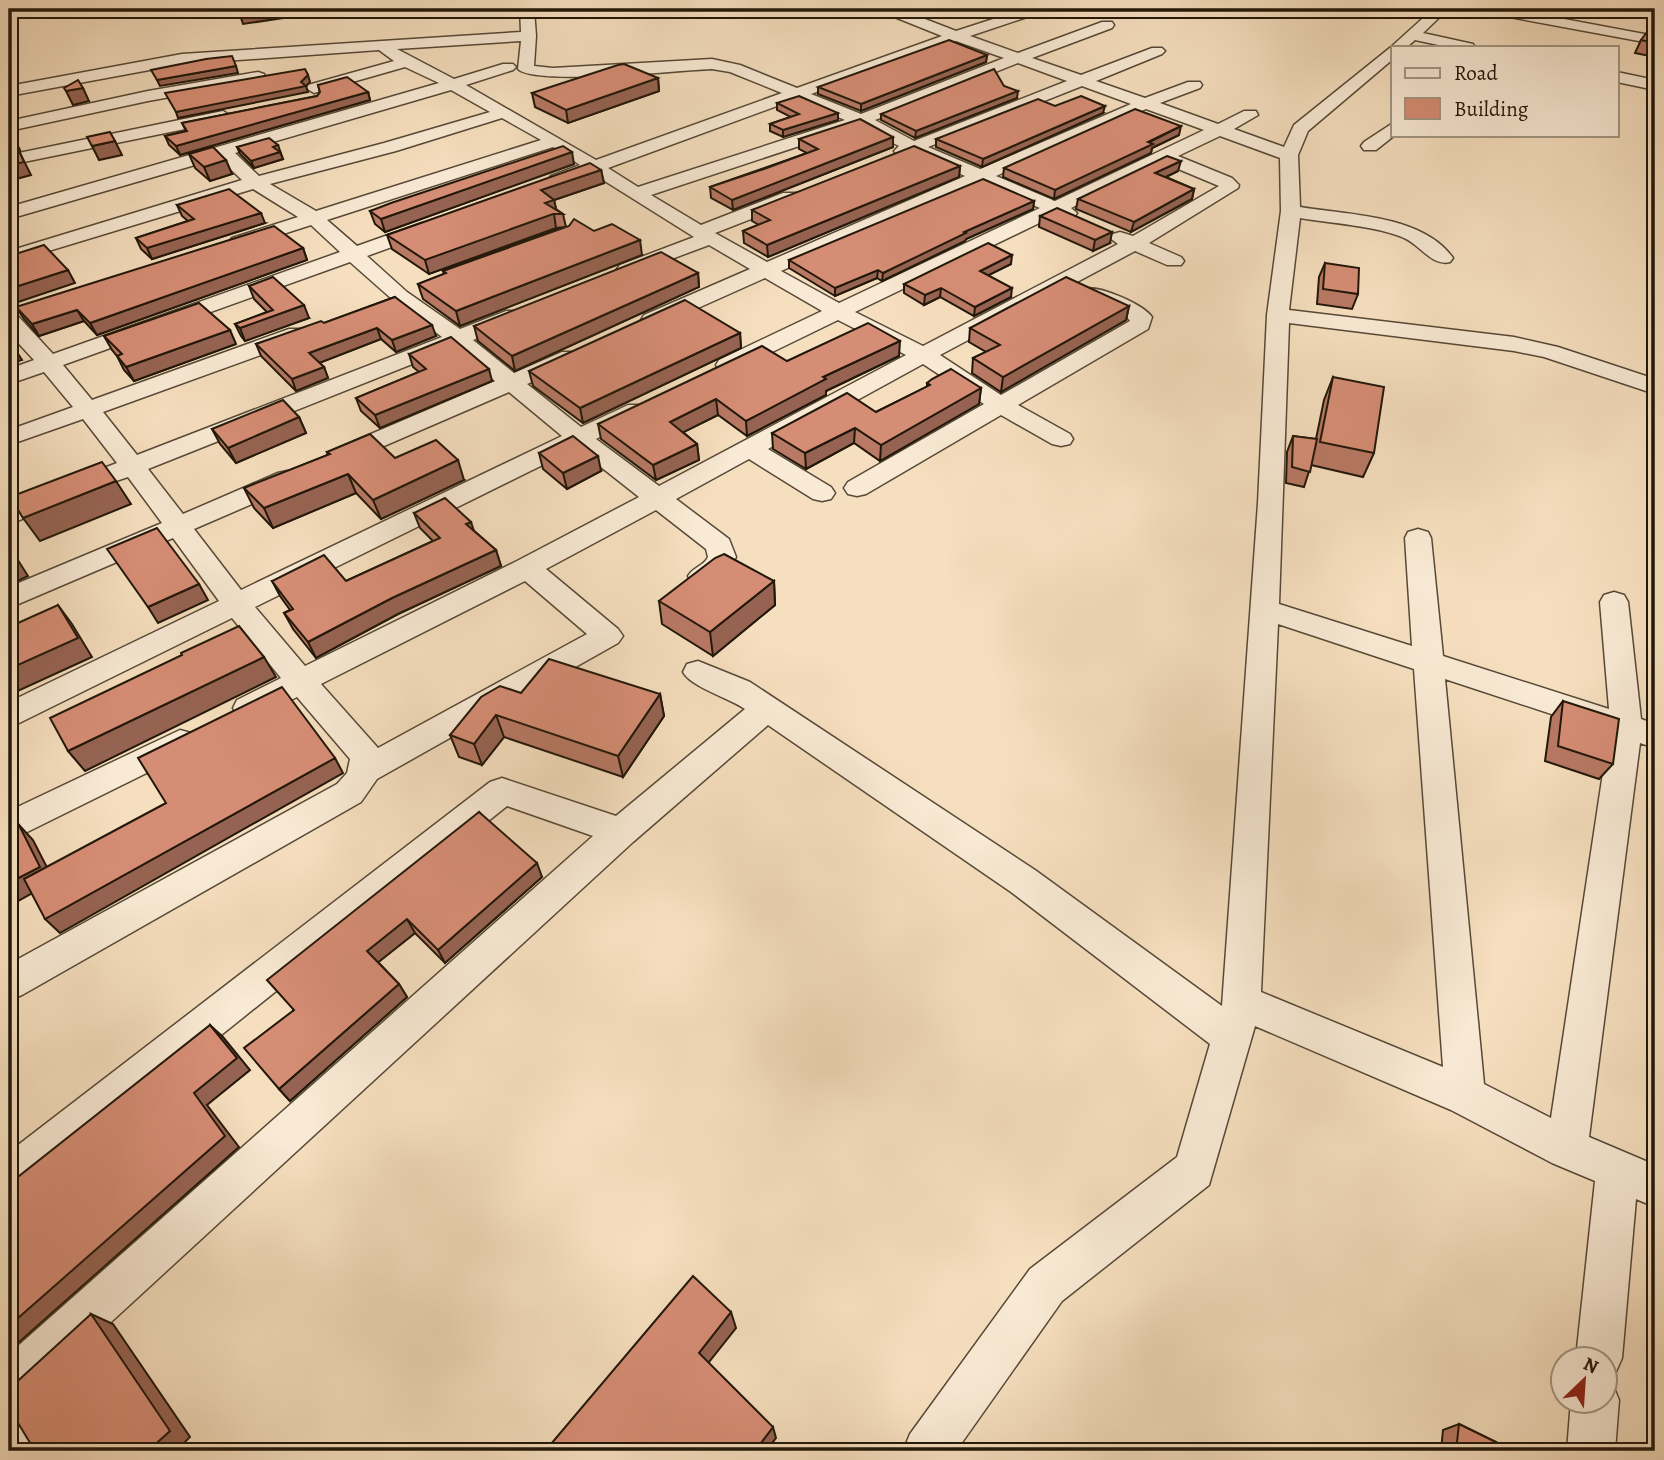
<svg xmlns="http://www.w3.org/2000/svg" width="1664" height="1460" font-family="Alegreya,serif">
<rect width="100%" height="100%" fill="#f6dfbf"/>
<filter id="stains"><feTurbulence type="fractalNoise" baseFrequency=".00286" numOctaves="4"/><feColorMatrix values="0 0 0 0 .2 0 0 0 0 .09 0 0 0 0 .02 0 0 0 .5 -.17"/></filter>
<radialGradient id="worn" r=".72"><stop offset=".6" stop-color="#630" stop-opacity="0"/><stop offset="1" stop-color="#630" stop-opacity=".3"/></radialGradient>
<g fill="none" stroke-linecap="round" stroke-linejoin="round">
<defs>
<g id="minor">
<path d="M520 9H534L536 36 534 66 553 68 712 59 740 65 797 88 942 36 882 12 880 9H899L956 31 1024 9H1044L1042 12 970 36 1018 53 1102 22H1112L1114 25 1112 28 1032 58 1081 75 1152 48H1162L1165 51 1162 54 1096 81 1145 98 1188 82H1200L1202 85 1200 88 1160 103 1218 124 1244 111H1256L1258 115 1234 129 1284 147 1294 125 1391 47 1433 9H1448L1423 33 1473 44 1475 47H1448L1415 40 1407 47H1393V59L1308 131 1298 155 1300 207C1348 215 1423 215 1453 258L1450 262C1433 267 1420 245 1404 238 1378 226 1329 223 1300 218L1289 310 1514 337 1558 347 1655 379V394L1544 357 1514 351 1289 323 1279 604 1412 646 1405 538 1408 532 1418 529 1428 532 1431 538 1443 656 1609 709 1600 602 1604 595 1614 592 1624 595 1628 602 1641 719 1655 724V748L1640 743 1589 1137 1655 1165V1207L1636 1199 1622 1358 1615 1374 1604 1379V1358H1576L1595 1181 1552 1163 1451 1110 1255 1026 1209 1185 1062 1301 956 1451H903L910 1434 1030 1269 1177 1157 1210 1044 1011 892 768 725 633 842 23 1403 44 1434 51 1451H9V1354L593 836 507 806 24 1193 9 1199V1152L490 782 502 778 616 816 745 709C729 698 691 687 683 672L687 664 698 661 750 682 1035 870 1222 1006 1258 503 1267 315 1281 211 1280 158 1220 136 1178 156 1232 178 1239 185 1238 188 1149 243 1181 257 1184 261 1181 265H1167L1135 251 940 355 1001 395 1130 321 1127 317 1084 297 1081 293 1084 289C1099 285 1143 304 1152 317L1148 329 1018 405 1070 434 1073 439 1070 444 1061 446 1052 444 1001 415 866 494 857 496 848 494 844 488 848 482 984 404 923 364 768 449 831 487 835 493 831 499 822 501 813 499 749 459 676 499 729 539 736 557 726 575 702 585 692 583 688 576C693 567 704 566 708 557L706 549 656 510 546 569 618 629 623 636 618 643 377 779 361 802 22 995 9 1000V964L337 784 347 773 350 759 297 697C278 706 258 723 237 716L233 708 237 700 281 678 232 618 9 728V702L219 601 173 538 9 608V587L162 523 128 477 113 482 104 480 100 474 104 468 117 463 83 419 9 445V430L73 407 44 372 9 384V369L34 360 9 333V314L17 315 53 354 340 252 311 225 246 246H232L229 242 232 238 298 217 253 189 9 263V251L242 180 219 158 9 219V207L439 83 405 67 314 93 306 88 308 85 394 61 379 50 182 64 9 96V86L182 54 521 32ZM521 41 518 69C535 86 681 70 712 69L730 72 782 93 596 160 466 85 513 70 516 67 513 64H503L454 79 397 49ZM956 41 1004 58 861 114 811 94ZM1018 63 1067 81 914 141 875 120ZM1082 86 1131 104 980 169 928 147ZM451 90 490 112 384 143 259 176 235 153ZM796 99 845 120 638 187 608 168ZM1146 109 1204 130 1055 201 996 176ZM502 118 541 140 316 211 270 184 396 151ZM860 126 899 146 894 151 897 155 913 153 965 176 767 262 715 233 797 201 799 197 797 193H783L701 225 651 195ZM553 147 580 165 551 176 548 180 551 184H563L592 173 694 237 620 265 617 269 620 273H634L709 245 750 269 644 315 641 320 644 325H660L765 278 822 311 719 360 716 365 719 370H735L838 320 906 355 659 486 596 439 644 415 648 410 644 405H628L581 427 527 384 578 362 581 357 578 352H562L514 373 473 340 522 321 525 316 522 311H506L460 329 407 292 367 256 436 231 439 227 436 223H422L357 246 327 220ZM1164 163 1219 186 1133 236 1120 232 1113 234 1110 238 1118 244 923 346 855 312 1056 215 1067 219 1074 217 1077 213 1071 208ZM980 183 1040 208 839 303 781 271ZM350 262 393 300 442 337 137 455 103 412 305 339 308 334 305 329H289L92 400 63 365ZM455 347 495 381 329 452 326 457 329 462 338 465 347 462 509 392 562 436 241 590 194 529 296 485 300 479 296 473 287 471 278 473 183 514 148 469ZM577 448 639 497 517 561 305 666 255 607ZM525 581 587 634 378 748 321 684ZM1278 624 1414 669 1443 1067 1261 992ZM1445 679 1609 733 1551 1118 1484 1084Z"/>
<path d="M1048 9H1179C1165 22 1078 14 1055 13Z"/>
<path d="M1481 9H1510L1655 36V44L1488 13Z"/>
<path d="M258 72 264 74 266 77 264 80 148 101 9 131V121L148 91Z"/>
<path d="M1617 72 1655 80V90L1617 82Z"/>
<path d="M223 111 231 116 229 120 9 165V155Z"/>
<path d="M1393 123V135H1395L1376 150H1364L1361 146 1364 142Z"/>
<path d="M58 488 67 490 71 496 67 502 9 524V506Z"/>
<path d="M180 730 191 733 196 742 191 751 9 841V811Z"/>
<path d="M1604 1380 1612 1383 1619 1400 1615 1451H1567L1571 1400H1604Z"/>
</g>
</defs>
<use href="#minor" stroke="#564936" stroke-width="3"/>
<use href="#minor" fill="#f9ead5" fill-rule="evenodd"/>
</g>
<g fill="#b87965" stroke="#211709" stroke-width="2">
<path d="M1655 20V57L1635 53 1641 40 1649 32Z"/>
<path d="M987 55 986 62 861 111 818 94V87Z"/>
<path d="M658 78 659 91 568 123 535 107 532 93Z"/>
<path d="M318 85 368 92 370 100 180 155 169 145 165 136 186 131 182 123 317 96 320 93Z"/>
<path d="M1004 86 1017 98 915 138 881 120V114Z"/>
<path d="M777 103 838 113V120L783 137 770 131V124L791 117 777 110Z"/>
<path d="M1055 106 1103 113 982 167 936 147V139Z"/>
<path d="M1179 135 1152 148 1151 153 1054 199 1003 177 1004 168Z"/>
<path d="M893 137V147L733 210 711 198 710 187 807 153 799 149V139Z"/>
<path d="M278 145 283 159 254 168 240 154 237 147Z"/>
<path d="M189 154 232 174 210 181 195 168Z"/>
<path d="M574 164 385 232 375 224 370 211Z"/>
<path d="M960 166 959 177 768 257 744 243 743 231 759 225 752 221V210Z"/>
<path d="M601 170 604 183 554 200 556 209 563 214 566 227 594 231 642 255 460 326 423 299 418 284 444 274 443 271 565 227 556 228 429 274 392 249 387 235Z"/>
<path d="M1178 171 1166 177 1194 189 1192 199 1131 232 1076 209 1078 199Z"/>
<path d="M1034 201 1033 209 966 239 965 241 882 281 877 278 835 296 789 268V260Z"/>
<path d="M177 205 265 223 152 259 141 249 136 238 188 221 182 216Z"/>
<path d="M1040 216 1110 243 1093 251 1039 227Z"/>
<path d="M303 248 307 260 97 335 84 321 39 336 24 319 16 307Z"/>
<path d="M1325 263 1358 294 1352 309 1317 304 1319 277Z"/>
<path d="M1011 264 988 275 1011 297 974 316 940 297 924 305 904 293V284Z"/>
<path d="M698 273 699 287 515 371 478 341 474 326Z"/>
<path d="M249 286 309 318 245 341 241 336 235 324 267 312 254 299Z"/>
<path d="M395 297 436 336 396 352 381 339 319 363 324 367 328 378 296 391 261 356 256 344 324 323Z"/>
<path d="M1129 306 1126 320 1001 392 972 373 973 358 986 352 969 342 970 328Z"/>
<path d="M740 333 741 348 583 423 533 386 529 371Z"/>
<path d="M104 336 236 344 134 381 124 370 117 356 112 350Z"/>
<path d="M409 354 492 381 380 428 361 411 356 398 419 372 413 367Z"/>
<path d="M899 356 826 391V395L747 436 718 415 683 432 697 444 699 460 656 480 601 439 598 424 787 361Z"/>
<path d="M1333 377 1374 453 1363 477 1311 465 1304 487 1286 483 1287 452 1293 436 1316 439 1324 400Z"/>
<path d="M927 383 981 388 979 404 880 461 854 443 806 469 773 449 772 433 876 412 927 387Z"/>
<path d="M299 417 306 433 236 463 220 444 212 429Z"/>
<path d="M327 452 395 458 464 480 381 519 356 493 273 528 254 508 244 488 328 455Z"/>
<path d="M539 453 601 471 567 489 543 469Z"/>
<path d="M414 513 473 530 496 550 501 566 398 614 316 658 293 629 284 613 290 610 280 596 272 581H346L433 541 420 528Z"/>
<path d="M774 581 775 605 713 656 662 624 659 601Z"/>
<path d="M521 693 660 694 664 716 623 777 504 737 482 765 459 757 450 735Z"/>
<path d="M1563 701 1613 764 1599 779 1545 761 1551 717Z"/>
<path d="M479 812 542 877 445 963 415 933 378 962 399 984 407 997 290 1101 279 1089 293 1010Z"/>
<path d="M1459 1424 1514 1451H1441L1443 1430Z"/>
</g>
<g fill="#966352" stroke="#211709" stroke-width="2">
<path d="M238 9H316L317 13 243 24Z"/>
<path d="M987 55 986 62 861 111V104Z"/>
<path d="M236 66 238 73 160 86 157 80Z"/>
<path d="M308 75 310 82 306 86 308 92 178 118 176 112 301 82Z"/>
<path d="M658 78 659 91 568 123 566 110Z"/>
<path d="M83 88 89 101 73 105 66 91Z"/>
<path d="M1018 91 1017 98 915 138 916 131Z"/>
<path d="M368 92 370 100 180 155 176 146Z"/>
<path d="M1105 106 1103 113 982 167 983 159Z"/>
<path d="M838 113V120L783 137V130Z"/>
<path d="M1181 126 1179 135 1152 148 1151 153 1054 199 1055 190Z"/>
<path d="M9 128 20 150 9 153Z"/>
<path d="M893 137V147L733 210 732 200Z"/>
<path d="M115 141 122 155 99 160 92 146Z"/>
<path d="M19 151 31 175 9 181V165Z"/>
<path d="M280 152 283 159 254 168 251 161Z"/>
<path d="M572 152 574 164 385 232 381 219Z"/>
<path d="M226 160 232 174 210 181 204 167Z"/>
<path d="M1181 161 1178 171 1153 183 1155 173Z"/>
<path d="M960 166 959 177 768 257 767 245Z"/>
<path d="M601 170 604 183 554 200 557 213 554 214 556 228 429 274 425 260 541 190Z"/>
<path d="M1194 189 1192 199 1131 232 1134 222Z"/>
<path d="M1034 201 1033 209 966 239 965 241 882 281 883 273 964 232Z"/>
<path d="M261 213 265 223 152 259 147 248Z"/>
<path d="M1112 232 1110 243 1093 251 1095 240Z"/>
<path d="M640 240 642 255 460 326 456 311Z"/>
<path d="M303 248 307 260 97 335 90 323Z"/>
<path d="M1012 255 1011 264 979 280 980 271Z"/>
<path d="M68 270 75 283 9 305V289Z"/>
<path d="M878 270 877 278 835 296V288Z"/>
<path d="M698 273 699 287 515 371 512 356Z"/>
<path d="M941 288 940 297 924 305 925 295Z"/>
<path d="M1012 288 1011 297 974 316 975 307Z"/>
<path d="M304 305 309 318 245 341 240 328Z"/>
<path d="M1129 306 1126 320 1001 392 1003 377Z"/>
<path d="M77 310 84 321 39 336 32 324Z"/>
<path d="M432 325 436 336 396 352 392 340Z"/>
<path d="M377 328 381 339 314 365 309 353Z"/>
<path d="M230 330 236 344 134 381 126 367Z"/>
<path d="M9 333 15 344 12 345 9 340Z"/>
<path d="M740 333 741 348 583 423 580 408Z"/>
<path d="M900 341 899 356 826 391V395L747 436 746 421 823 377Z"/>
<path d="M13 346 22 360 9 364V348Z"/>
<path d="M324 367 328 378 296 391 292 379Z"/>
<path d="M489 369 492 381 380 428 375 415Z"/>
<path d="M981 388 979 404 880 461 881 445Z"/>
<path d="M716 399 718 415 672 438 670 422Z"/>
<path d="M299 417 306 433 236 463 228 448Z"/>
<path d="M855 428 854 443 806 469 805 453Z"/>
<path d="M697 444 699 460 656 480 653 465Z"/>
<path d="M598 456 601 471 567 489 563 473Z"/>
<path d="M458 460 464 480 381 519 373 500Z"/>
<path d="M348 474 356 493 273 528 264 508Z"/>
<path d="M116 481 131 504 40 541 23 518Z"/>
<path d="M471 522 476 537 466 524Z"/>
<path d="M9 546 28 576 9 585Z"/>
<path d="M496 550 501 566 398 614 316 658 308 642 392 598Z"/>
<path d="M774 581 775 605 713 656 710 632Z"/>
<path d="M199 584 208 600 158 623 148 607Z"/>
<path d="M58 605 72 624 92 657 9 695V669Z"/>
<path d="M264 657 276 677 85 771 68 751Z"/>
<path d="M660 694 664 716 623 777 618 756Z"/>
<path d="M496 715 504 737 482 765 474 744Z"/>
<path d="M335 758 343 773 60 933 45 919Z"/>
<path d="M19 825 33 840 54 881 9 906V883Z"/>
<path d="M537 863 542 877 445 963 438 950Z"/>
<path d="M407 919 415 933 376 964 367 951Z"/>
<path d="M399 984 407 997 290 1101 279 1089Z"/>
<path d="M210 1025 223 1037 250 1070 207 1105 239 1147 9 1351V1326L194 1093Z"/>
<path d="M731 1312 736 1328 705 1367 699 1353Z"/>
<path d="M91 1314 113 1324 190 1437 176 1451H152Z"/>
<path d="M773 1427 776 1438 766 1451H755Z"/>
</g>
<g fill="#d68d75" stroke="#211709" stroke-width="2">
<path d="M1647 32 1655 33V43L1641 40Z"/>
<path d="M949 40 987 55 861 104 818 87Z"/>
<path d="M232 56 236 66 157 80 151 70 206 59Z"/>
<path d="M624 64 658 78 566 110 532 93 618 65Z"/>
<path d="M305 69 308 75 301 82 306 86 176 112 165 93Z"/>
<path d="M994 69 1004 86 1018 91 916 131 881 114Z"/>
<path d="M347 77 368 92 176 146 165 136 187 131 182 123 317 96 320 92 318 85Z"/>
<path d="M78 80 83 88 66 91 64 88Z"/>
<path d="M799 96 838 113 783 130 770 124 799 114 777 103Z"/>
<path d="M1081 96 1105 106 983 159 936 139 1038 99 1055 106Z"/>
<path d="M1135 109 1181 126 1148 142 1153 144 1055 190 1004 168Z"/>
<path d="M860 119 893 137 732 200 710 187 764 169 818 149 799 139Z"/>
<path d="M9 129 12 137 9 138Z"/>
<path d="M110 132 115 141 92 146 87 137Z"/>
<path d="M269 138 278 145 273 147 280 152 251 161 237 147Z"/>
<path d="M563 146 572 152 381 219 370 211 391 203Z"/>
<path d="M914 146 960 166 767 245 743 231 770 220 752 210Z"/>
<path d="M213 147 226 160 204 167 189 154Z"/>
<path d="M19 151 24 162 9 165V153Z"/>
<path d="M1167 156 1181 161 1155 173 1194 189 1134 222 1078 199Z"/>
<path d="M590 163 601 170 541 190 554 200 545 203 563 214H553L425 260 387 235Z"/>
<path d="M983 179 1034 201 964 232 966 233 883 273 878 270 835 288 789 260Z"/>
<path d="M229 189 261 213 147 248 136 238 194 219 177 205Z"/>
<path d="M1057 208 1112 232 1095 240 1040 216Z"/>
<path d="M574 219 594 231 612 224 640 240 456 311 418 284 446 273 443 271 569 226Z"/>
<path d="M274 226 303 248 90 323 77 310 32 324 16 307Z"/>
<path d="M988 243 1012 255 980 271 1012 288 975 307 941 288 925 295 904 284Z"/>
<path d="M44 245 68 270 9 289V250L14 249 19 253Z"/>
<path d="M661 252 698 273 512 356 474 326Z"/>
<path d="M1325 263 1359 268 1358 294 1323 289Z"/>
<path d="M273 277 304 305 240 328 235 324 273 310 249 286Z"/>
<path d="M1066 277 1129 306 1003 377 973 358 1000 345 970 328Z"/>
<path d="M395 297 432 325 392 340 377 328 309 353 324 367 292 379 256 344 321 321 324 323Z"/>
<path d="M685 300 740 333 580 408 529 371Z"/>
<path d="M199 303 230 330 126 367 117 356 122 354 104 336Z"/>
<path d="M868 323 900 341 823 377 826 379 746 421 716 399 670 422 697 444 653 465 598 424 762 346 787 361Z"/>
<path d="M451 337 489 369 375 415 356 398 426 369 409 354Z"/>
<path d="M9 339 13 346 9 348Z"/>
<path d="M951 369 981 388 881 445 855 428 805 453 772 433 847 393 876 412 930 385 927 383 932 379Z"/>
<path d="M1333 377 1384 387 1374 453 1320 442Z"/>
<path d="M283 400 299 417 228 448 212 429Z"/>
<path d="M370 434 395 458 436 440 458 460 373 500 348 474 264 508 244 488 330 454 327 452Z"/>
<path d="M573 436 598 456 563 473 539 453Z"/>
<path d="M1293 436 1317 439 1310 472 1292 467Z"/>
<path d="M102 462 116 481 23 518 10 497Z"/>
<path d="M445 498 471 522 466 524 496 550 392 598 308 642 284 613 293 609 272 581 324 555 346 581 440 538 414 513Z"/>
<path d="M157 528 199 584 148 607 107 549Z"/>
<path d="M9 548 17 560 9 564Z"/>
<path d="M724 554 774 581 710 632 659 601 715 558Z"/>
<path d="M58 605 78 638 9 669V627Z"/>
<path d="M239 626 264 657 68 751 50 718 182 655 181 653Z"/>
<path d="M549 659 660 694 618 756 496 715 474 744 450 735 481 697 500 686 521 693Z"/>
<path d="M282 687 335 758 45 919 24 879 166 803 138 758Z"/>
<path d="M1563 701 1619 719 1613 764 1558 746Z"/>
<path d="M479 812 537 863 438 950 407 919 367 951 399 984 279 1089 244 1048 294 1010 267 980Z"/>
<path d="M19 825 40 867 9 883V831Z"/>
<path d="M210 1025 237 1058 194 1093 225 1136 9 1326V1184Z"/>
<path d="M693 1276 731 1312 699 1353 773 1427 755 1451H545Z"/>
<path d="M91 1314 170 1431 150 1449 152 1451H35L9 1408V1389Z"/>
<path d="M1459 1424 1514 1451H1456Z"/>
</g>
<rect width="1664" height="1460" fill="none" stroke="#f6dfbf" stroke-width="35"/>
<rect x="10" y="10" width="1643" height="1439" fill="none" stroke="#211709" stroke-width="3.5"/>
<rect x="18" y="18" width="1629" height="1425" fill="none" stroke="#211709" stroke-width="2"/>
<rect x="1391" y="46" width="228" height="91" fill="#f9ead5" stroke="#a39683" stroke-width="2"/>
<rect x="1405" y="68" width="35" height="10" fill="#f9ead5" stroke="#a39683" stroke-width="2"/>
<text x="1454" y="80" font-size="21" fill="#211709">Road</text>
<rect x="1405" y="98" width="35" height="21" fill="#d68d75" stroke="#a39683" stroke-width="2"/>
<text x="1454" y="116" font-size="21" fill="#211709">Building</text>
<g transform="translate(1584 1380) rotate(25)"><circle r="33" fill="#f9ead5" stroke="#a39683" stroke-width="2"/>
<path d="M0-5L12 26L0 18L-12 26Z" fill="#8f2418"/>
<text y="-10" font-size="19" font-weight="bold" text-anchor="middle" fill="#211709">N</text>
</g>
<rect width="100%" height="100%" filter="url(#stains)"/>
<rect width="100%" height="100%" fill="url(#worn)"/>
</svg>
